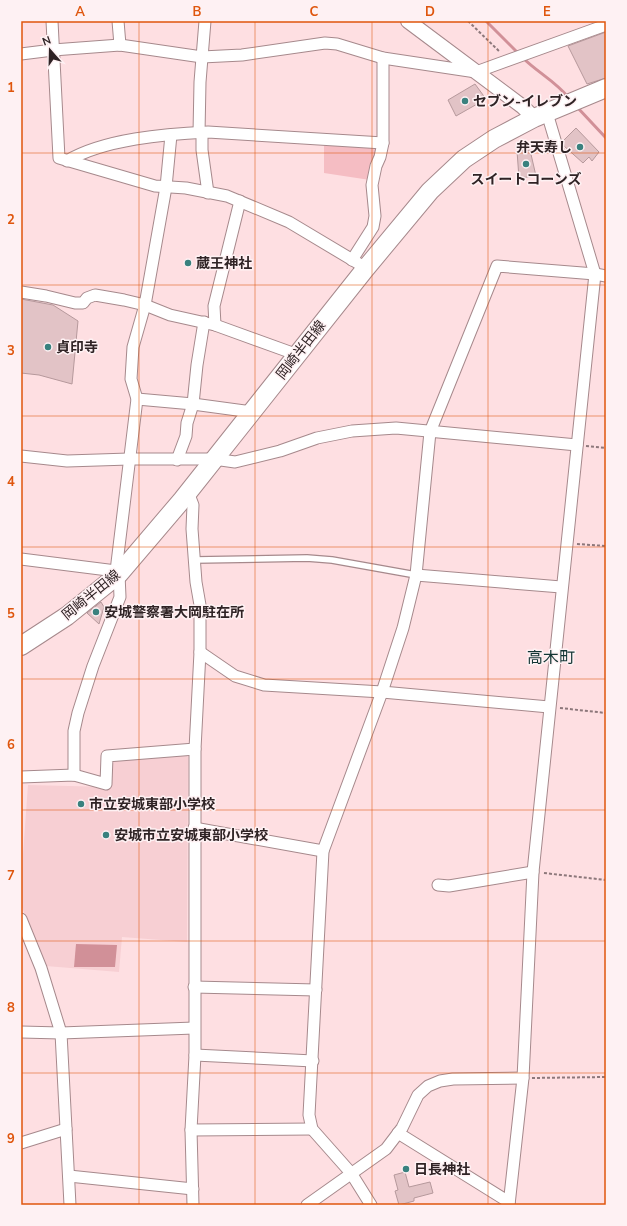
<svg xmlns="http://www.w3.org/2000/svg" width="627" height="1226" font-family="'Nunito Sans','Noto Sans JP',sans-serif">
<rect width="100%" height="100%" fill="#fedfe2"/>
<path fill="#f7cfd3" d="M184 753 188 757 187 942 122 937 119 972 46 966 21 905V882L28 785 110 787 107 760Z"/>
<path fill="#f5bdc3" d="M324 145 376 147 370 180 324 173Z"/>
<path fill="#d19098" d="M76 944 117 945 115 967H74Z"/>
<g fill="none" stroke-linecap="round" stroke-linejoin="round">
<g stroke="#d19098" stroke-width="3">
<path d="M486 21 519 54"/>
<path d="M523 58C537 72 555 81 568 97"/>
<path d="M577 107 606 138"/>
</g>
</g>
<g fill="#e2c3c6" stroke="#b6999c">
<path d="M606 32V78L587 84 568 46Z"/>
<path d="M475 84 486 99 456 116 448 100Z"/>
<path d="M576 128 599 152 592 161 589 157 583 163 564 146 563 141Z"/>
<path d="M530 150 536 176 519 178 517 151Z"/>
<path d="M21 299 53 305 78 321 72 384 39 375 21 373Z"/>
<path d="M101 602 104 607 99 624 87 613Z"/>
<path d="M405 1172 409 1187 430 1182 433 1193 414 1198V1201L399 1205 395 1191 398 1190 394 1175Z"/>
</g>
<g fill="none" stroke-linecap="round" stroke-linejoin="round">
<defs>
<path id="service" d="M195 560 307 558 332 560 416 575"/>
<g id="minor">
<path d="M52 21 59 158 155 186 186 188 227 196 289 222 366 268"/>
<path d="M118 21 120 45"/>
<path d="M21 54 53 50 120 45 202 57 242 55 325 43 337 44 383 58 476 72 606 25"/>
<path d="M199 133 200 82 205 21"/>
<path d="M202 133V150L208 193"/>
<path d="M67 161C104 139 165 134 208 132L383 143"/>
<path d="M352 260 373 227 375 216 372 185 376 166 380 157 383 143V58"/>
<path d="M21 292 46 296 75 303H83L87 298 95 295 124 300 145 305 170 315 215 325 298 355"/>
<path d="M215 325 214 306 240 201"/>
<path d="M137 399 193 404 252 412"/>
<path d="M21 456 67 461 129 459H214L235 462 280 451 317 438 352 431 396 428 577 445"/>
<path d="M177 460 186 436 187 423 193 404 197 365 204 322"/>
<path d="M188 492 193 505 192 529 196 582 200 605V652L195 749V1055L191 1130 193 1205"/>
<path d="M21 559 116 571 119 574 120 597 93 666 78 713 74 731V775"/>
<path d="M116 571 137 399 131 379 133 347 145 305 166 187 171 135"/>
<path d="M416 575 561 587"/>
<path d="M200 652 235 676 264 685 382 692 549 707"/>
<path d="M21 777 74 775 106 784 107 756 195 749"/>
<path d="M194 828 323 851"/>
<path d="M438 885 449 886 533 872"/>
<path d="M21 919 41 968 61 1033 70 1205"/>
<path d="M194 987 316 990"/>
<path d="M21 1032 61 1033 194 1028"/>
<path d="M195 1055 313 1061"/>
<path d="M191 1130 312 1129"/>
<path d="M398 1133 509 1202"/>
<path d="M21 1143 66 1129"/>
<path d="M69 1176 193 1189"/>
<path d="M307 1205 386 1149 402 1128 418 1095 428 1086 440 1081 453 1079 523 1078"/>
<path d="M371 1205 351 1173 312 1129 309 1115 323 851 382 692 403 628 416 575 430 432 497 266 595 274 606 276"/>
<path d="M509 1205 523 1078 533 872 595 274 547 113"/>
</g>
<path id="tertiary" d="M408 21 523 107 534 118"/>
<path id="primary" d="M21 646 67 616 119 574 182 500 366 268 430 191 464 159 494 139 534 118 606 88"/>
</defs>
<use href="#service" stroke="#a6898c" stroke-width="8"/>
<use href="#minor" stroke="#a6898c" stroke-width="13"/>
<use href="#tertiary" stroke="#a6898c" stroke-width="16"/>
<use href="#primary" stroke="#a6898c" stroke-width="20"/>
<g stroke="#8d787b" stroke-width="2" stroke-dasharray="3 2" stroke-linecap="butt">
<path d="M468 21 500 52"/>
<path d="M586 446 606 448"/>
<path d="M577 544 606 546"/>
<path d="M560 708 606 713"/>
<path d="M544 873 606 880"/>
<path d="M532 1078 606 1077"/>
</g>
<use href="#service" stroke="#fff" stroke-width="5.5"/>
<use href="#minor" stroke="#fff" stroke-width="11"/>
<use href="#tertiary" stroke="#fff" stroke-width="14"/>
<use href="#primary" stroke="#fff" stroke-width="18"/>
</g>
<path fill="none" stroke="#df560d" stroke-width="1" stroke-opacity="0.55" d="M139 21V1205M255 21V1205M372 21V1205M488 21V1205M21 153H606M21 285H606M21 416H606M21 547H606M21 679H606M21 810H606M21 941H606M21 1073H606"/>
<g fill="#39817e" stroke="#fef1f3" stroke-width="1.5">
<circle cx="465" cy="101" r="4"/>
<circle cx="580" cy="147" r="4"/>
<circle cx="526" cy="164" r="4"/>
<circle cx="188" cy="263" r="4"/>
<circle cx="48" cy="347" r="4"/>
<circle cx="96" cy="612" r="4"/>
<circle cx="81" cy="804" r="4"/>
<circle cx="106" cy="835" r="4"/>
<circle cx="406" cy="1169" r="4"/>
</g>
<g text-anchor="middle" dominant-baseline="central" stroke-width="3" stroke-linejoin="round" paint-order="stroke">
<g font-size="14" font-weight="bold" fill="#2f2325" stroke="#fef1f3" text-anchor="start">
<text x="473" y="101">セブン-イレブン</text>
<text x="572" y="147" text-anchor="end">弁天寿し</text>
<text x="526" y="179" text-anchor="middle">スイートコーンズ</text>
<text x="196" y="263">蔵王神社</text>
<text x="56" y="347">貞印寺</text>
<text x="104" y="612">安城警察署大岡駐在所</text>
<text x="89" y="804">市立安城東部小学校</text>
<text x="114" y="835">安城市立安城東部小学校</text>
<text x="414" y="1169">日長神社</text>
</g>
<g font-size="14" fill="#2f2325" stroke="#fef1f3">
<text transform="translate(301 350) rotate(-52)">岡崎半田線</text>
<text transform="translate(91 595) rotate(-39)">岡崎半田線</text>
</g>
<g font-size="16" fill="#133534" stroke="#fef1f3">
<text x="551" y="658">高木町</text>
</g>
</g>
<rect width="627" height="1226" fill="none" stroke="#fef1f3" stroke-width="44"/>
<g transform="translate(50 50) rotate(340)" stroke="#fef1f3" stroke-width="3" paint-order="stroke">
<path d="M0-3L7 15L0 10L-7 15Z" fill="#2f2325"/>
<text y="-6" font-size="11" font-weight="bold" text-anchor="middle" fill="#2f2325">N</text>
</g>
<rect x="22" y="22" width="583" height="1182" fill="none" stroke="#df560d" stroke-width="1.5"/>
<g font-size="13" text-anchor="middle" font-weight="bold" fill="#df560d">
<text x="80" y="16">A</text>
<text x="197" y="16">B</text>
<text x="314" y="16">C</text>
<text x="430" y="16">D</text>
<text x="547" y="16">E</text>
<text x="11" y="92">1</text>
<text x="11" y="224">2</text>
<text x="11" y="355">3</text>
<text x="11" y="486">4</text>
<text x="11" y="618">5</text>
<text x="11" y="749">6</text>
<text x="11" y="880">7</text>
<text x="11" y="1012">8</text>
<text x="11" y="1143">9</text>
</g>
</svg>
